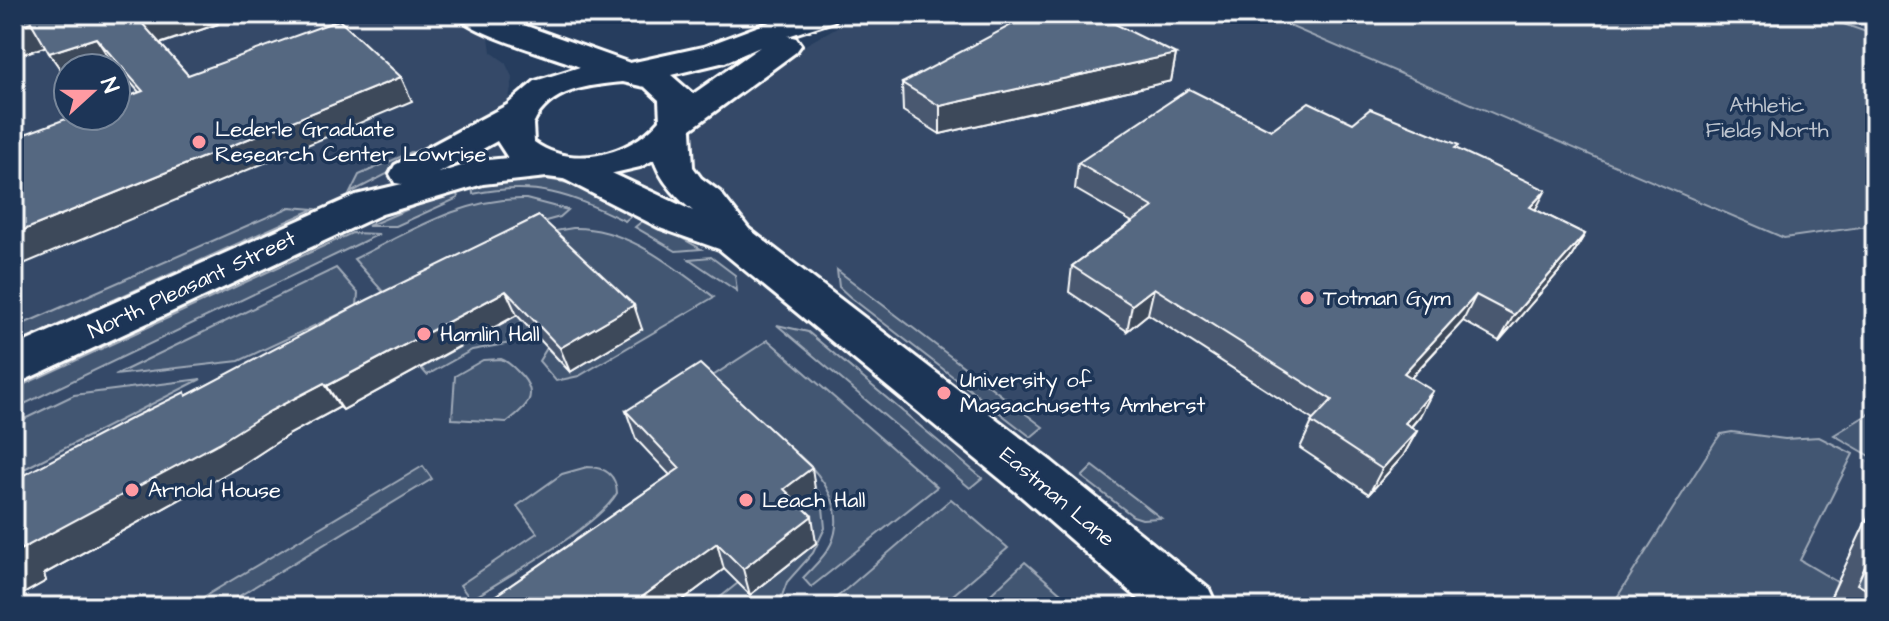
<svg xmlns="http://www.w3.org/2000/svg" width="1889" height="621" font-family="'Architects Daughter',sans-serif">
<rect width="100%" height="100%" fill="#263d5e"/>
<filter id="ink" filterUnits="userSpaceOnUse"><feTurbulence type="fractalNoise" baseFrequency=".0125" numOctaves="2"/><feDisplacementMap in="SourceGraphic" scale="16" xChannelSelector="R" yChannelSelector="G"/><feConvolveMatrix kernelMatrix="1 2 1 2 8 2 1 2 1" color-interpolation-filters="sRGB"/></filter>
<g filter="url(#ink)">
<path fill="#344a68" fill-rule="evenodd" d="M14 14H486L491 52 505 62 513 79 500 139 536 177 556 179 622 173 655 160 791 53 860 14H1875V607H14ZM68 68H116V116H68Z"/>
<g fill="#425672" stroke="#a0aab8" stroke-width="2">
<path d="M1270 14H1815L1875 35V225L1784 238 1266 16Z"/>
<path d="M411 152 422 156 350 193 359 175Z"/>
<path d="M536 177 573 184 636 212 625 221C569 194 536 181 473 194L472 184Z"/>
<path d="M456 189 458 198 396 226H368Z"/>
<path d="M526 199 568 210 560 217 531 225 384 293 354 259C408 233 463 197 526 199Z"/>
<path d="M290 207 314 209 14 345V328Z"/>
<path d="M646 218 701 249 676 251 635 227Z"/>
<path d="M573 228C627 227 672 266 714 297L579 376 556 381 539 361 547 348 570 372 549 232Z"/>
<path d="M352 233 379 234 14 409V389Z"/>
<path d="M711 257 735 275 737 291 689 259Z"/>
<path d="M336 268 358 293 357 306 239 361 115 375Z"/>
<path d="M837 270 1043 427 1031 437 850 297 839 287Z"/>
<path d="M517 315 538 338 472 350 427 375 421 368Z"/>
<path d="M777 325 808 332 982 478 970 488Z"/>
<path d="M768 340 937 487 811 587 803 578C812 568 825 557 831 544 847 510 823 476 799 455L784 466 699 385Z"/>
<path d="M501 359C510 362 515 369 522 376 540 397 525 408 507 422L452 419 455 376 483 360Z"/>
<path d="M201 379 14 474V424L74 395Z"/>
<path d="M1870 413 1875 415V465L1869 462 1872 457 1834 435Z"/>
<path d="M1732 432 1785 439 1819 437 1853 454 1800 560 1837 582 1826 607H1611L1715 442 1721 434Z"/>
<path d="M423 466 432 479 221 607H187Z"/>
<path d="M1093 466 1161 518 1142 519 1133 516 1082 477Z"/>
<path d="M587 467C605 467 616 474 617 493 597 528 508 575 471 600L460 585 537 533 517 506 562 474Z"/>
<path d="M801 469 822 497 825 528 813 553 787 582 778 607H708L738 583 750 595 789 516Z"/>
<path d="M951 499 1008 548 939 607H832L829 604Z"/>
<path d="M1025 562 1077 607H977Z"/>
</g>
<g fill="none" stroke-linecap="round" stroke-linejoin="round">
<defs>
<path id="minor" d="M673 119 686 122 691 130 693 167 701 178 720 192 749 229 1051 461 1209 589 1217 607H1148L1015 491 719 249 660 228 560 177 554 169 560 161 573 157 586 161 693 211C669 191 637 156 660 122Z"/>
<path id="major" d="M456 14H493L630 63 703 47 791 14H839L834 21 788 36 796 38 801 45 796 52 691 129 661 156 640 167 579 181 547 177 483 184 382 214 14 385V347L356 195 402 184 395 183 390 174 395 165 507 105 535 81 580 67C553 56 470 34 456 14ZM760 47 693 94 671 75 725 62ZM623 82 645 87 659 100 660 120C630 155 572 170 534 142L533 124C549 89 589 85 623 82ZM497 141 508 158 478 161 439 173Z"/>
</defs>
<use href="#minor" stroke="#fff" stroke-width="6"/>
<use href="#major" stroke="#fff" stroke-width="6"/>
<use href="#minor" fill="#1d3557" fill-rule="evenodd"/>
<use href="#major" fill="#1d3557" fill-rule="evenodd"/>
</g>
<g fill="#49596f" stroke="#fff" stroke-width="2">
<path d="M14 14 218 24 160 44 188 75 412 101 139 92 111 61 91 68H68L66 77 45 46 14 57Z"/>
<path d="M1176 54 1171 81 940 134 903 111 902 83Z"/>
<path d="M1353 123 1457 149 1536 210 1585 234 1570 259 1499 341 1463 321 1411 378 1420 416 1411 427 1417 431 1403 456 1369 494 1300 448 1313 420 1148 314 1127 331 1069 292 1072 266 1132 222 1075 189 1078 163 1271 130Z"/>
<path d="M539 216 642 329 570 372 517 315 343 410 340 407 288 435 239 467 44 574 46 581 14 599V480L188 395Z"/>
<path d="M626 411 816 496 802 507 816 543 750 595 724 569 673 607H502L495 596 670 475 636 439Z"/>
<path d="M1875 502V607H1826Z"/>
</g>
<g fill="#3c485a" stroke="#fff" stroke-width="2">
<path d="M165 14H212L218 24 156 45 141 22Z"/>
<path d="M31 22 47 46 14 57V28Z"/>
<path d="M96 38 111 61 91 68H68V76L66 77 49 53Z"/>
<path d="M1176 54 1171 81 940 134V106Z"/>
<path d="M401 77 412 101 14 268V234Z"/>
<path d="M1546 190 1532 216 1530 207Z"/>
<path d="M1585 234 1570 259 1499 341 1514 315Z"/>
<path d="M1154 288 1148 314 1127 331 1132 305Z"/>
<path d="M506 291 517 315 343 410 327 386Z"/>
<path d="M1476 295 1463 321 1391 399 1404 373Z"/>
<path d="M634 305 642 329 570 372 560 348Z"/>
<path d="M324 383 340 407 288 435 239 467 44 574 46 581 14 599V561L16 552 270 411Z"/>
<path d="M1433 391 1420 416 1392 449 1405 423Z"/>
<path d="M1417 431 1403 456 1369 494 1382 469Z"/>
<path d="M812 468 816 496 789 516 784 489Z"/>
<path d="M812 516 816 543 750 595 743 569Z"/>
<path d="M717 543 724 569 673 607H628Z"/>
</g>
<g fill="#556781" stroke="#fff" stroke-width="2">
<path d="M14 14H165L141 22 188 75 339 20 401 77 14 234V138L74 116H116V101L143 91 96 38 49 53 31 22 14 28Z"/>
<path d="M1032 14H1095L1176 54 940 106 902 83Z"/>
<path d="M1189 89 1271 130 1309 102 1353 123 1370 109 1459 145 1455 148 1546 190 1530 207 1585 234 1514 315 1476 295 1404 373 1433 391 1405 423 1417 431 1382 469 1311 422 1332 400 1154 288 1132 305 1072 266 1153 207 1078 163Z"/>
<path d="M539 216 634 305 560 348 506 291 327 386 324 383 270 411 219 443 16 552 18 559 14 561V480L134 417 185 392 186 396 367 300Z"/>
<path d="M700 364 812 468 784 489 812 516 743 569 717 543 628 607H503L495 596 680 468 626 411Z"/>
<path d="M1875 545V594L1857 584Z"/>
</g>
</g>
<g fill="#ff9aa2" stroke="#1d3557" stroke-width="3">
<circle cx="199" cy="142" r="8"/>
<circle cx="1307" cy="298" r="8"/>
<circle cx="424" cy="334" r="8"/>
<circle cx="944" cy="393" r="8"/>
<circle cx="132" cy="490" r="8"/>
<circle cx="746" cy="500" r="8"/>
</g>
<g text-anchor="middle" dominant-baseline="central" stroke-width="7" stroke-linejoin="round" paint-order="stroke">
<g font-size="22" fill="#bdc4ce" stroke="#1d3557">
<text x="1767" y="105">Athletic<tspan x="1767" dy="25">Fields North</tspan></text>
</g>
<g font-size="22" fill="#fff" stroke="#1d3557" text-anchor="start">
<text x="215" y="129">Lederle Graduate<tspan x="215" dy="25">Research Center Lowrise</tspan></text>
<text x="1323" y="298">Totman Gym</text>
<text x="440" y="334">Hamlin Hall</text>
<text x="960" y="380">University of<tspan x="960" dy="25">Massachusetts Amherst</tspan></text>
<text x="148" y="490">Arnold House</text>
<text x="762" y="500">Leach Hall</text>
</g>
<g font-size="22" fill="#fff" stroke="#1d3557">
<text transform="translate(192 285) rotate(-25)">North Pleasant Street</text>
<text transform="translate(1057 497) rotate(40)">Eastman Lane</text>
</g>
</g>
<rect width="1889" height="621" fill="none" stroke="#1d3557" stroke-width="48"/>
<rect x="24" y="24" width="1841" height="573" fill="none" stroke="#fff" stroke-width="3" filter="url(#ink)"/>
<g transform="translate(92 92) rotate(69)"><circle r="38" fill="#1d3557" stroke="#77869a" stroke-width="2"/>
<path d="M0-6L14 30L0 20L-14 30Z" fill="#ff9aa2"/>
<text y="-12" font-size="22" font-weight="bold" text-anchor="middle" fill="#ffffff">N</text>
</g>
</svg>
